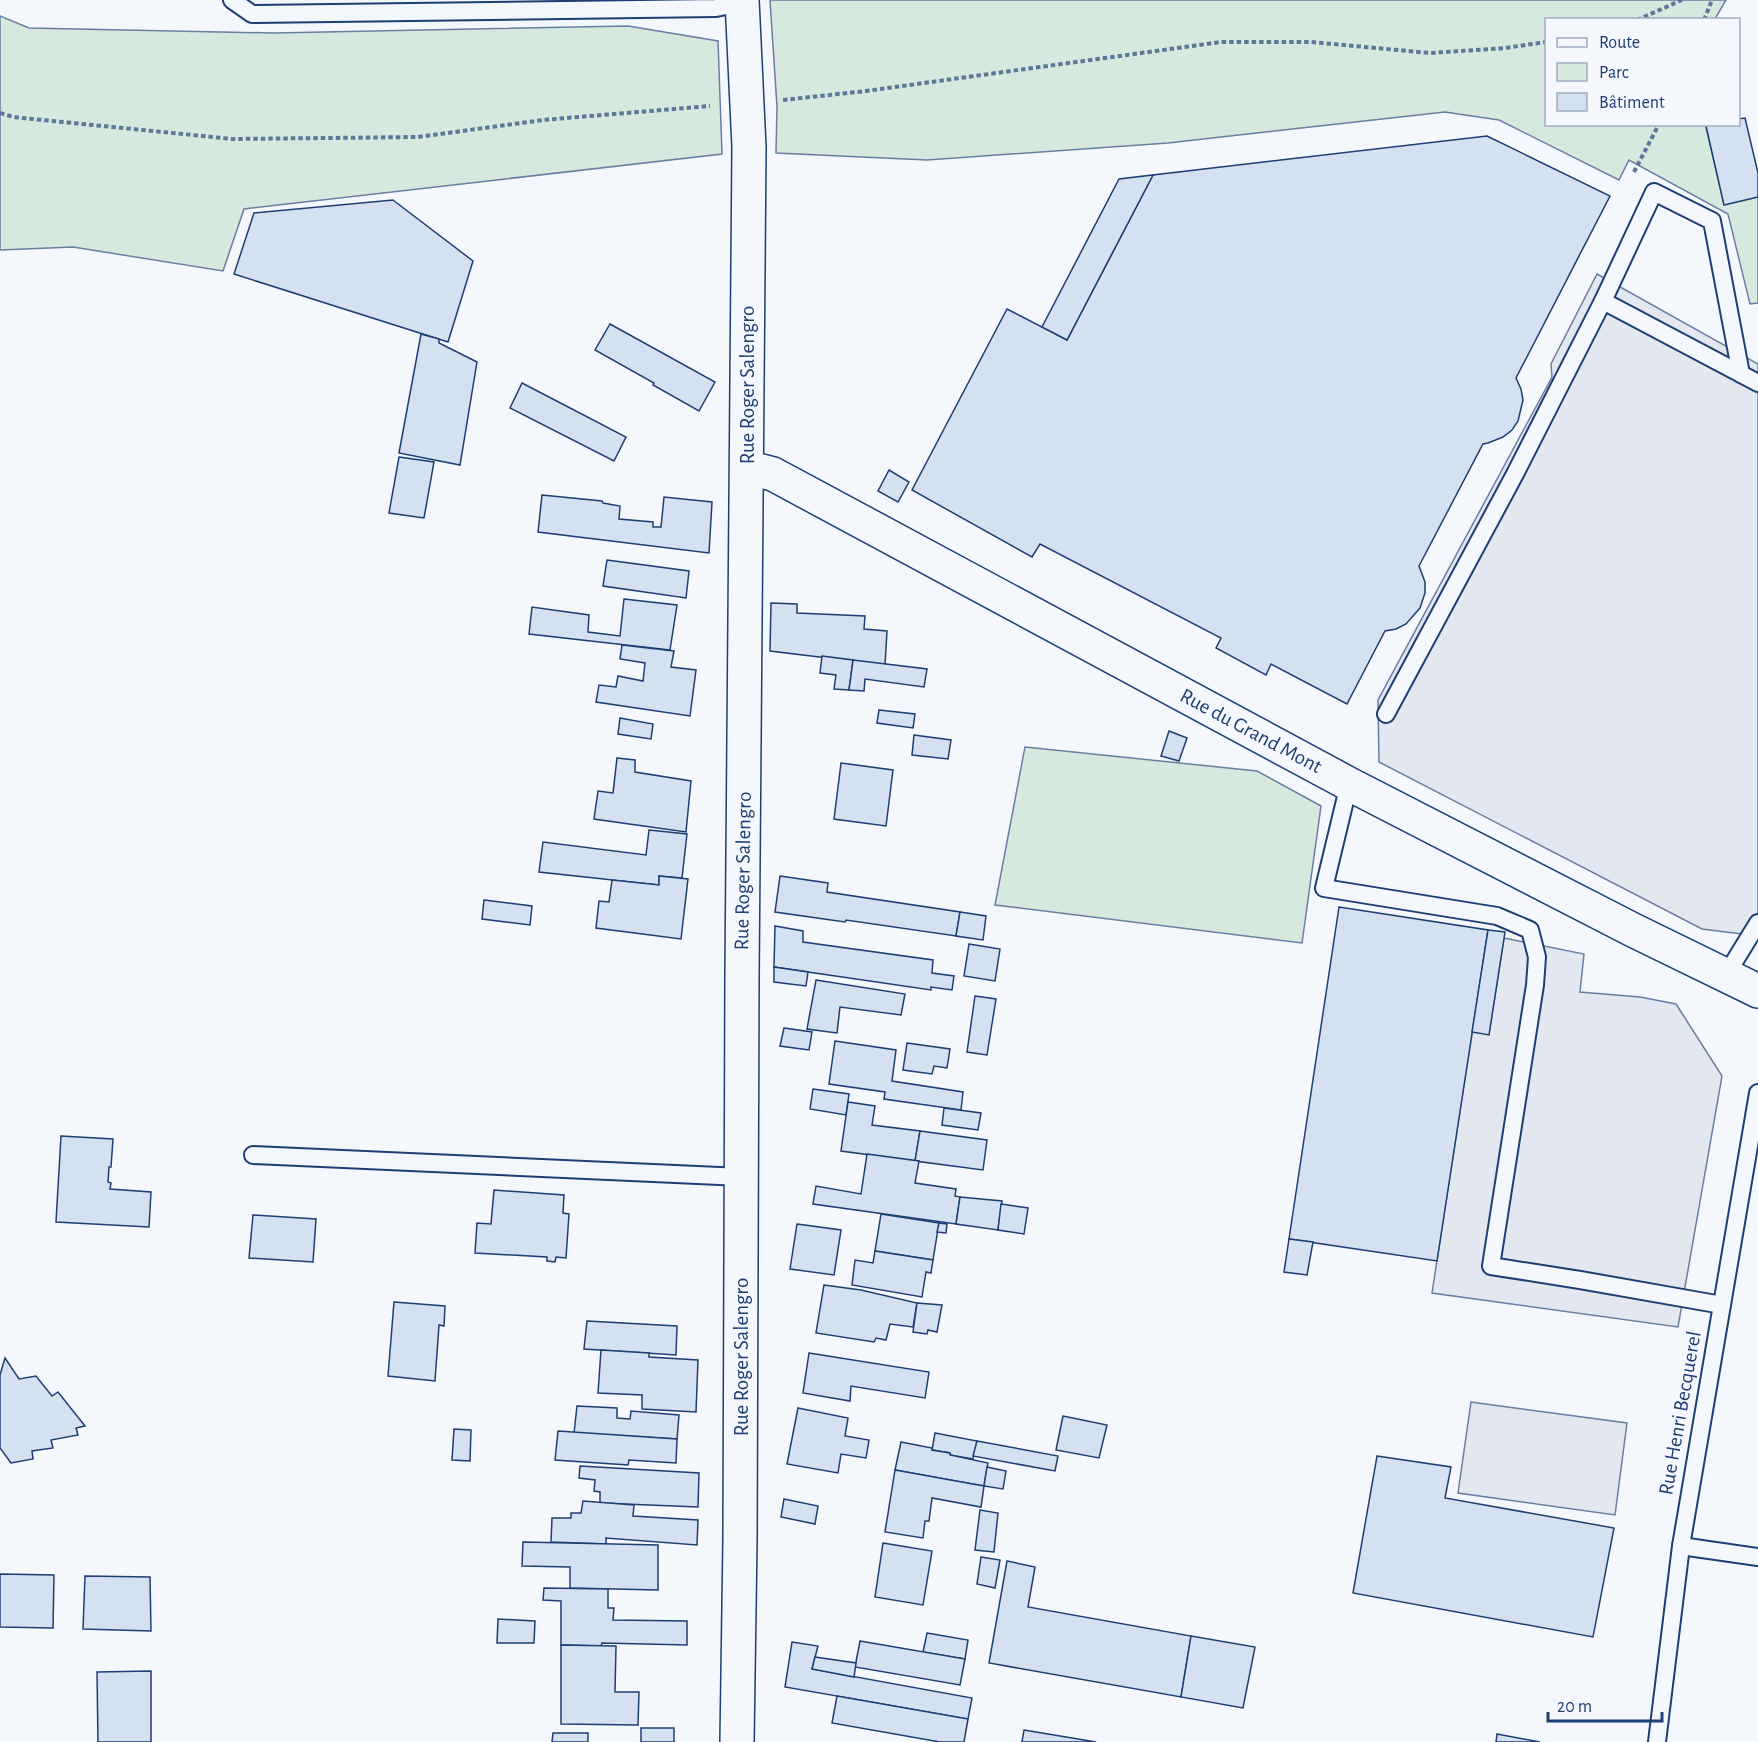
<svg xmlns="http://www.w3.org/2000/svg" width="1758" height="1742" font-family="'Alegreya Sans',sans-serif">
<rect width="100%" height="100%" fill="#f4f7fb"/>
<g fill="#d7e8df" stroke="#687fa3" stroke-width="1.5">
<path d="M770 0H1726L1715 19 1546 20V124L1715 125 1706 127 1724 204 1758 197V303L1750 304 1728 214 1629 160 1619 180 1499 120 1445 112 1168 143 927 160 776 153 777 107Z"/>
<path d="M0 16 29 28 274 33 628 26 718 41 722 154 244 209 223 271 73 247 0 250Z"/>
<path d="M1025 747 1257 771 1321 806 1302 943 995 905Z"/>
</g>
<g fill="#e3e8f0" stroke="#687fa3" stroke-width="1.5">
<path d="M1597 274 1758 364V936L1702 929 1379 762 1378 700 1552 377 1551 364Z"/>
<path d="M1504 938 1584 954 1580 992 1640 997 1676 1004 1722 1076 1678 1327 1432 1293 1472 1032 1489 1034Z"/>
<path d="M1471 1402 1627 1423 1615 1515 1458 1493Z"/>
</g>
<g fill="#d5e0f0" stroke="#1d3f73" stroke-width="1.5">
<path d="M1745 118 1758 173V197L1724 205 1706 126 1715 124H1738V119Z"/>
<path d="M1487 136 1610 196 1516 378 1521 389 1523 400 1518 421 1512 430 1503 437 1488 443 1483 444 1419 566 1425 582V593L1420 608 1406 624 1396 629 1385 631 1347 704 1271 664 1266 675 1216 648 1221 638 1040 544 1032 557 912 490 1007 309 1067 340 1153 175Z"/>
<path d="M1153 175 1067 340 1042 327 1119 179Z"/>
<path d="M393 200 473 261 448 342 234 274 254 213Z"/>
<path d="M610 324 715 382 699 411 653 385 654 383 595 350Z"/>
<path d="M421 334 439 339V343L477 362 460 465 399 453Z"/>
<path d="M522 383 626 437 614 461 510 408Z"/>
<path d="M399 457 434 462 424 518 389 513Z"/>
<path d="M889 470 909 482 898 502 878 491Z"/>
<path d="M542 495 602 501 603 503 620 506 619 519 653 522V527H661L664 497 712 502 709 553 538 532Z"/>
<path d="M607 560 689 571 686 598 603 586Z"/>
<path d="M624 599 677 605 670 650 529 634 532 607 589 615 588 632 620 636Z"/>
<path d="M771 603 797 604V613L865 616 864 629 887 631 885 665 770 651Z"/>
<path d="M622 645 674 651 671 667 696 670 690 716 596 702 599 685 616 687 618 676 643 681 645 663 620 659Z"/>
<path d="M822 656 853 660 849 690 834 689 836 675 820 673Z"/>
<path d="M853 660 927 669 924 687 865 679 864 691 849 690Z"/>
<path d="M879 710 915 714 913 728 877 723Z"/>
<path d="M620 718 653 724 651 739 618 734Z"/>
<path d="M1169 731 1187 738 1179 761 1161 756Z"/>
<path d="M914 735 951 740 948 759 912 755Z"/>
<path d="M617 758 635 760V772L691 781 686 832 594 819 598 791 613 793Z"/>
<path d="M841 763 893 770 886 826 834 819Z"/>
<path d="M649 830 687 834 682 878 659 876V885L539 872 543 842 646 855Z"/>
<path d="M659 876 688 879 681 939 596 928 599 901 609 902 612 880 659 885Z"/>
<path d="M780 876 828 883 827 892 960 912 956 936 846 920 845 922 775 912Z"/>
<path d="M484 900 532 906 530 925 482 919Z"/>
<path d="M1339 907 1488 930 1437 1261 1289 1239Z"/>
<path d="M960 912 986 916 983 940 956 936Z"/>
<path d="M775 926 803 931V942L933 960 932 973 954 976 952 990 931 987V990L774 967Z"/>
<path d="M1488 930 1505 932 1489 1035 1472 1032Z"/>
<path d="M969 944 1000 949 995 981 964 976Z"/>
<path d="M774 967 808 972 806 986 774 982Z"/>
<path d="M816 980 905 994 901 1015 840 1007 837 1033 807 1029Z"/>
<path d="M975 996 996 999 987 1055 967 1052Z"/>
<path d="M784 1028 812 1032 809 1050 780 1046Z"/>
<path d="M835 1041 896 1050 892 1081 963 1092 961 1110 884 1099 885 1092 829 1084Z"/>
<path d="M907 1043 950 1049 947 1068 934 1066 932 1074 903 1070Z"/>
<path d="M813 1089 849 1094 846 1115 810 1109Z"/>
<path d="M848 1102 875 1106 872 1125 920 1131 915 1161 841 1151Z"/>
<path d="M944 1108 981 1113 978 1130 942 1125Z"/>
<path d="M920 1131 987 1140 983 1170 915 1161Z"/>
<path d="M61 1136 113 1139 111 1167H109L108 1182 111 1183 110 1189 151 1192 149 1227 56 1222Z"/>
<path d="M867 1154 919 1161 915 1183 956 1189 955 1196 960 1197 956 1224 813 1204 816 1186 861 1194Z"/>
<path d="M494 1190 564 1195 563 1213 569 1214 566 1258 556 1257 555 1262 547 1261V1257L475 1253 477 1223 491 1224Z"/>
<path d="M960 1197 1002 1201 998 1230 956 1224Z"/>
<path d="M1001 1204 1028 1208 1024 1234 998 1230Z"/>
<path d="M881 1214 939 1223 933 1260 875 1251Z"/>
<path d="M253 1215 316 1219 313 1262 249 1258Z"/>
<path d="M939 1223 947 1224 946 1233 937 1232Z"/>
<path d="M797 1224 841 1230 834 1275 790 1269Z"/>
<path d="M1289 1239 1313 1242 1307 1275 1284 1272Z"/>
<path d="M875 1251 933 1260 931 1273 926 1272 922 1297 852 1285 855 1260 873 1263Z"/>
<path d="M824 1285 861 1290 917 1303 913 1327 890 1324 886 1340 876 1338 874 1342 816 1333Z"/>
<path d="M394 1302 445 1306 444 1326 439 1325 435 1381 388 1376Z"/>
<path d="M917 1303 942 1305 937 1332 928 1330 927 1334 913 1332Z"/>
<path d="M587 1321 677 1326 676 1355 584 1349Z"/>
<path d="M601 1350 649 1353V1357L698 1360 696 1412 642 1409V1395L598 1393Z"/>
<path d="M809 1353 929 1372 925 1398 851 1386 850 1401 803 1393Z"/>
<path d="M5 1358 19 1379 36 1376 52 1396 58 1392 85 1426 76 1428 78 1435 51 1440 53 1448 32 1451 33 1459 11 1463 0 1448V1375Z"/>
<path d="M577 1406 617 1408V1418L630 1419 631 1411 679 1415 677 1439 574 1433Z"/>
<path d="M798 1408 848 1418 845 1436 869 1440 866 1458 841 1454 838 1473 787 1464Z"/>
<path d="M1063 1416 1107 1425 1099 1458 1056 1450Z"/>
<path d="M454 1429 471 1430 470 1461 452 1460Z"/>
<path d="M558 1431 677 1439 676 1463 629 1460 628 1465 555 1460Z"/>
<path d="M935 1433 977 1441 973 1459 950 1455V1453L932 1450Z"/>
<path d="M977 1441 1058 1456 1055 1471 973 1456Z"/>
<path d="M901 1442 932 1448V1450L950 1453V1455L988 1463 984 1486 895 1470Z"/>
<path d="M1377 1456 1451 1467 1445 1498 1614 1528 1593 1637 1353 1593Z"/>
<path d="M580 1466 699 1473 698 1507 600 1503V1492L594 1491 595 1480 579 1478Z"/>
<path d="M987 1467 1006 1471 1003 1489 984 1486Z"/>
<path d="M895 1470 984 1486 981 1507 932 1498 929 1521H925L923 1538 885 1532Z"/>
<path d="M784 1499 818 1506 815 1524 781 1517Z"/>
<path d="M583 1501 634 1505 633 1516 698 1520 697 1545 606 1538V1544L551 1542 552 1518H571V1513H581Z"/>
<path d="M980 1510 998 1513 994 1552 975 1550Z"/>
<path d="M523 1542 658 1545V1590L570 1588V1567L522 1566Z"/>
<path d="M883 1543 932 1551 923 1605 875 1597Z"/>
<path d="M981 1557 1000 1560 995 1588 977 1584Z"/>
<path d="M1007 1561 1035 1567 1028 1607 1191 1636 1181 1697 989 1663Z"/>
<path d="M0 1574 54 1575 53 1628 0 1627Z"/>
<path d="M85 1576 150 1577 151 1631 83 1629Z"/>
<path d="M544 1588 608 1589V1608H614L613 1620 687 1621V1645L602 1643 601 1646 561 1645V1601L543 1600Z"/>
<path d="M498 1619 535 1621 534 1643H497Z"/>
<path d="M927 1633 968 1640 965 1659 923 1652Z"/>
<path d="M1191 1636 1255 1647 1243 1708 1181 1697Z"/>
<path d="M860 1641 965 1659 960 1685 855 1667Z"/>
<path d="M792 1642 818 1646 812 1669 972 1698 968 1719 785 1687Z"/>
<path d="M561 1645 616 1646 615 1692H639L638 1725 561 1724Z"/>
<path d="M815 1657 856 1663 854 1677 812 1669Z"/>
<path d="M151 1671V1742H98L97 1672Z"/>
<path d="M837 1696 968 1719 964 1742H940L832 1723Z"/>
<rect x="641" y="1728" width="33" height="14"/>
<path d="M1024 1730 1096 1742H1022Z"/>
<path d="M553 1733H588V1742H552Z"/>
<path d="M1497 1734 1540 1742H1496Z"/>
</g>
<g fill="none" stroke-linecap="round" stroke-linejoin="round">
<defs>
<g id="lane">
<path d="M232 0 252 14 716 8 742 3"/>
<path d="M1603 301 1654 192 1712 221 1741 374"/>
<path d="M1386 714 1515 474 1603 301 1758 383"/>
<path d="M1349 784 1324 888 1497 916 1530 930 1537 957 1535 985 1491 1266 1580 1280 1722 1305"/>
<path d="M1726 975 1758 923"/>
<path d="M253 1155 742 1177"/>
<path d="M1681 1546 1758 1557"/>
<path d="M1657 1742 1681 1546 1758 1093"/>
</g>
<g id="street">
<path d="M747 467 773 474 1349 784 1633 930 1758 991"/>
<path d="M737 1742 740 1540 742 976 749 147 742 0"/>
</g>
</defs>
<use href="#lane" stroke="#1d3f73" stroke-width="20"/>
<use href="#street" stroke="#1d3f73" stroke-width="36"/>
<g stroke="#5e769c" stroke-width="4" stroke-dasharray="4.5 3" stroke-linecap="butt">
<path d="M1637 20 1682 0"/>
<path d="M1704 20 1712 0"/>
<path d="M783 100 866 91 1221 42H1311L1430 53 1505 48 1546 42"/>
<path d="M0 113 13 117 232 139 418 137 543 120 710 106"/>
<path d="M1634 172 1659 124"/>
</g>
<use href="#lane" stroke="#f4f7fb" stroke-width="16"/>
<use href="#street" stroke="#f4f7fb" stroke-width="33"/>
</g>
<g text-anchor="middle" dominant-baseline="central" stroke-width="4.5" stroke-linejoin="round" paint-order="stroke">
<g font-size="21" fill="#1d3f73" stroke="#f4f7fb">
<text transform="translate(747 385) rotate(-90)">Rue Roger Salengro</text>
<text transform="translate(1251 731) rotate(28)">Rue du Grand Mont</text>
<text transform="translate(743 871) rotate(-89)">Rue Roger Salengro</text>
<text transform="translate(741 1357) rotate(-90)">Rue Roger Salengro</text>
<text transform="translate(1680 1413) rotate(-80)">Rue Henri Becquerel</text>
</g>
</g>
<rect x="1545" y="18" width="195" height="108" fill="#f4f7fb" stroke="#9eadc5" stroke-width="1.5"/>
<rect x="1557" y="38" width="30" height="9" fill="#f4f7fb" stroke="#9eadc5" stroke-width="1.5"/>
<text x="1599" y="48" font-size="18" fill="#1d3f73">Route</text>
<rect x="1557" y="63" width="30" height="18" fill="#d7e8df" stroke="#9eadc5" stroke-width="1.5"/>
<text x="1599" y="78" font-size="18" fill="#1d3f73">Parc</text>
<rect x="1557" y="93" width="30" height="18" fill="#d5e0f0" stroke="#9eadc5" stroke-width="1.5"/>
<text x="1599" y="108" font-size="18" fill="#1d3f73">Bâtiment</text>
<path d="M1548 1712v9h114v-9" fill="none" stroke="#1d3f73" stroke-width="3"/>
<text x="1557" y="1712" font-size="18" fill="#1d3f73" stroke="#f4f7fb" stroke-width="4.5" paint-order="stroke">20 m</text>
</svg>
